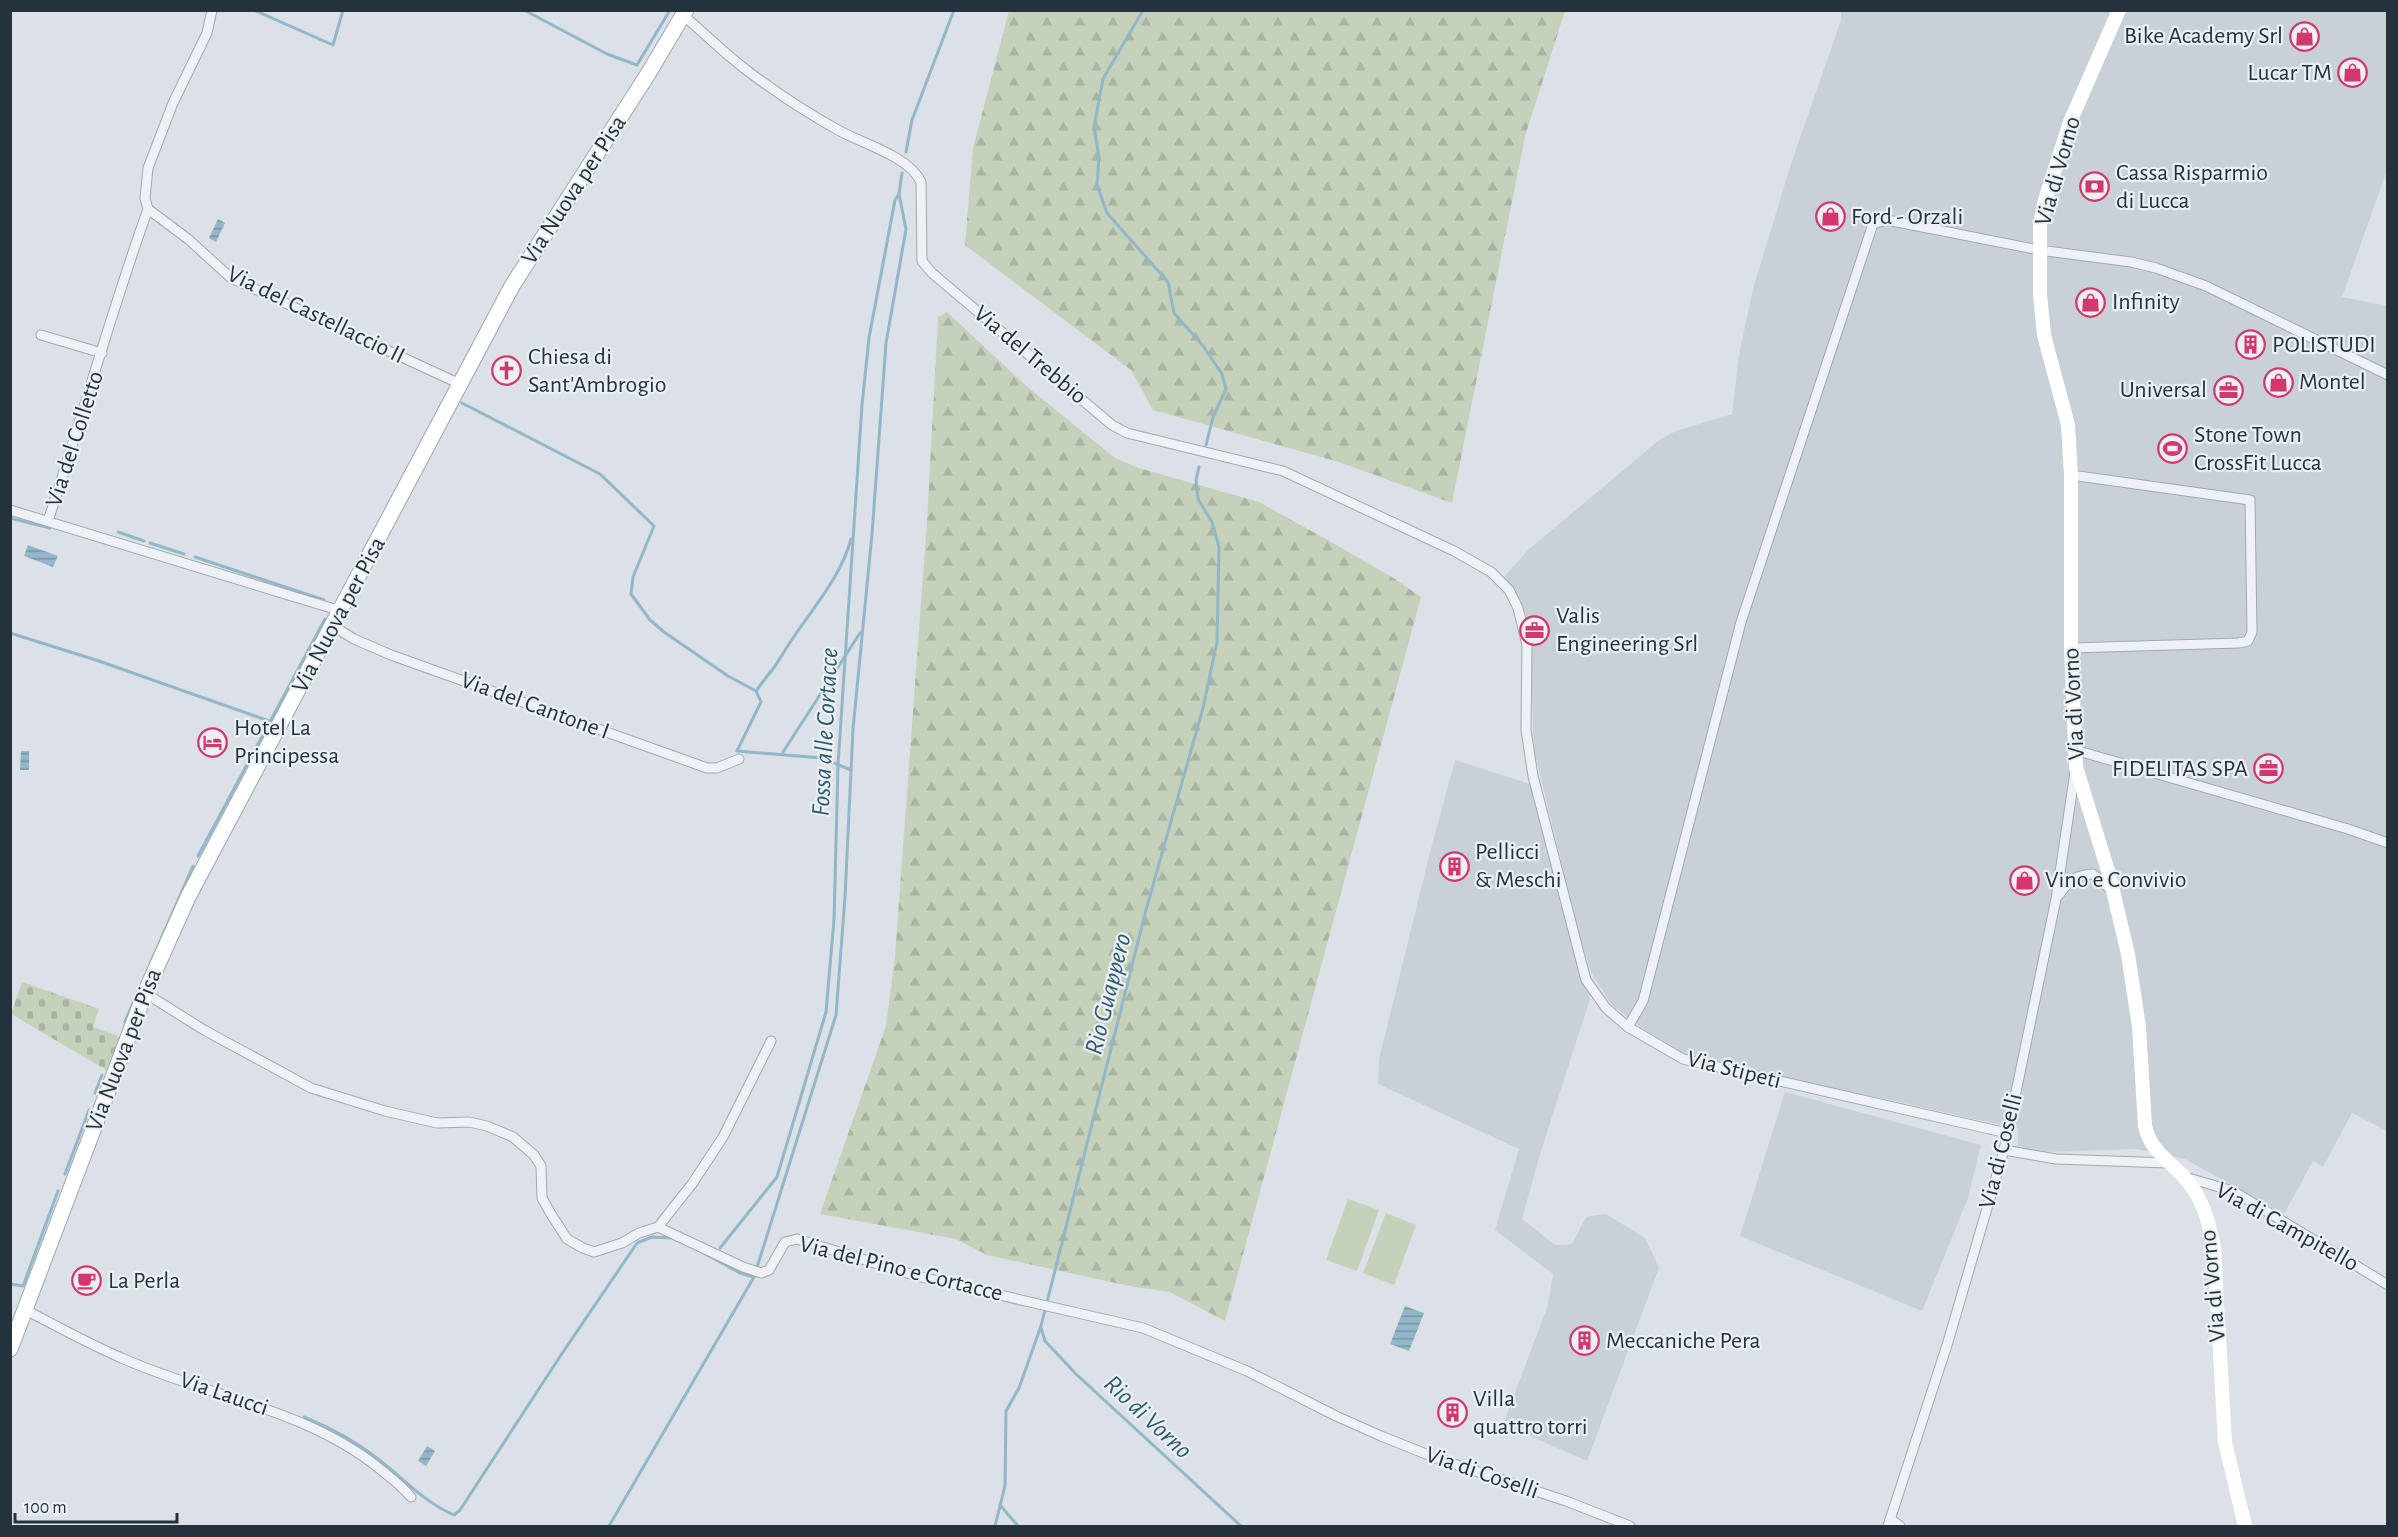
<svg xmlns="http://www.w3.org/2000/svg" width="2398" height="1537" font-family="'Alegreya Sans',sans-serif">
<defs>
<pattern id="forest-firs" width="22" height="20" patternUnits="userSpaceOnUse" patternTransform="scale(1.5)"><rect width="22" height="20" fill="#c5d1bb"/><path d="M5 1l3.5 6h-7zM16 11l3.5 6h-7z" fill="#a9b4a2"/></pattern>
<pattern id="cemetery-stones" width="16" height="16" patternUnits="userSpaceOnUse" patternTransform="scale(1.5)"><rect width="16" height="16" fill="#c5d1bb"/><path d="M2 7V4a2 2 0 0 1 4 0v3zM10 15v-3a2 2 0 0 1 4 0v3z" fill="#a9b4a2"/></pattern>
<pattern id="water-rules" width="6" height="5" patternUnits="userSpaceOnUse" patternTransform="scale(1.5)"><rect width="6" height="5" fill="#93b7c9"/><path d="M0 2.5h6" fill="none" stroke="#7895a4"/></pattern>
</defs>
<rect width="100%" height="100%" fill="#dbe1e6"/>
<g fill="#c9d1d8">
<path d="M1841 11H2387V170L2342 297 2387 306V1131L2352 1113 2323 1167 2313 1161 2284 1214 2185 1159 2137 1149 2042 1152 2018 1146V1129L1890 1100 1749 1072 1682 1053 1640 1027 1611 1004 1591 972 1578 931 1534 749 1530 642 1525 611 1517 594 1504 577 1528 550 1658 441 1676 431 1732 414 1739 355 1753 289 1791 164 1841 20Z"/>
<path d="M1455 760 1530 784 1578 966 1590 999 1540 1154 1522 1219 1555 1245 1572 1244 1586 1217 1606 1214 1645 1238 1659 1268 1587 1461 1503 1424 1548 1305 1553 1274 1495 1230 1519 1149 1378 1084 1379 1059 1431 849Z"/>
<path d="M1785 1092 1981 1145 1968 1198 1922 1311 1740 1236Z"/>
</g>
<g fill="#c5d1bb">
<path d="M1348 1199 1379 1210 1357 1271 1326 1260Z"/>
<path d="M1386 1213 1416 1225 1394 1285 1363 1273Z"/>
</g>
<g fill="url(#forest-firs)">
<path d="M1009 11H1565L1525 136 1452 503 1339 462 1153 410 1131 370 965 245 973 148Z"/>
<path d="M947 312 1025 385 1115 458 1139 468 1259 502 1333 543 1395 579 1421 597 1225 1321 1170 1292 1134 1287 987 1255 956 1239 820 1214 886 1026 895 956 927 522 938 317Z"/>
</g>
<path fill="url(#cemetery-stones)" d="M22 982 99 1009 93 1027 121 1037 108 1071 11 1014Z"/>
<g fill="url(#water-rules)">
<path d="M218 219 225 223 216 242 209 238Z"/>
<path d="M28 545 58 556 53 567 24 556Z"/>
<path d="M21 751H29V770H20Z"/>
<path d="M1405 1306 1424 1313 1409 1351 1390 1344Z"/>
<path d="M427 1446 435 1451 426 1466 418 1461Z"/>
</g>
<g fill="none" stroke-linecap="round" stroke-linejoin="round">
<g stroke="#93b7c9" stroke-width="3">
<path d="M254 10 333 45 343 10"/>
<path d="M524 10 607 54 637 65 670 10"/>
<path d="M1143 10 1103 79 1094 127 1099 157 1097 185 1107 213 1168 282 1174 313 1203 346 1222 374 1226 389 1213 417 1206 445"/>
<path d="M906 152 912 120 954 10"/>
<path d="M462 403 600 474 654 526 633 577 631 594 650 620 664 632 728 676 756 691 761 702 737 751 822 758 851 770"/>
<path d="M10 518 50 528"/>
<path d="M118 532 144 541"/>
<path d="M150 543 184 554"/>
<path d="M195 557 324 600"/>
<path d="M10 633 96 660 269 721"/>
<path d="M770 673C778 663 784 651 791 641 812 609 841 577 851 539"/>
<path d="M756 691 771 671"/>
<path d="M783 752 860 633"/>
<path d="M198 856 325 619"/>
<path d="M151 962 193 866"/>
<path d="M125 1022 137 993"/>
<path d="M95 1093 102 1075"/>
<path d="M65 1174 89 1110"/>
<path d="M720 1248 777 1177 826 1012 834 920 838 765 862 405 869 338 895 200 899 194"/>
<path d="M702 1252 740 1273 754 1277"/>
<path d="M10 1284 23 1286 58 1191"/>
<path d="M1041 1328 1045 1341 1076 1374 1241 1526"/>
<path d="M304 1417C331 1428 355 1441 378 1459 402 1477 425 1503 454 1515L460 1510 561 1355 637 1243 652 1237 671 1238"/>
<path d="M1000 1505 1018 1526"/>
<path d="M609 1526 754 1277 836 1015 845 897 853 729 872 534 886 343 906 229 899 194 902 173"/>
<path d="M995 1526 1005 1486 1006 1411 1019 1388 1041 1326 1146 910 1203 708 1217 642 1219 547 1212 522 1198 499 1196 480 1199 467"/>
</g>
<defs>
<g id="street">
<path d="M212 10 207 33 173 103 148 168 145 198 148 209 188 239 231 278 460 384"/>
<path d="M683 15C705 34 726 55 749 72 777 93 807 113 838 130 863 144 909 156 921 182L922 261 932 273 1112 425 1127 433 1283 471 1454 551 1491 572 1509 590 1518 608 1527 645 1526 730 1533 776 1586 980 1606 1008 1628 1027 1683 1059 2007 1133"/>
<path d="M41 335 102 353"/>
<path d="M10 510 341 611"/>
<path d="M48 521C82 418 111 312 148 209"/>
<path d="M333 626 354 639 391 655 707 768H717L739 759"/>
<path d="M2071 648 2239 643 2248 641 2252 632 2250 500 2071 475"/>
<path d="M2075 750 2348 829 2388 843"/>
<path d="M2059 895C2069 880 2075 875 2093 874L2111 890"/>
<path d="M145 993 204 1030 311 1088 385 1111 437 1123 469 1122 487 1126 513 1137 534 1155 541 1166 542 1198 551 1214 567 1239 583 1248 594 1252 622 1243 639 1233 658 1227 743 1267 761 1273 769 1270 785 1242 797 1239 917 1276 1143 1328 1247 1371 1336 1416 1381 1436 1436 1458 1566 1501 1630 1526"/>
<path d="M1628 1027 1643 1001 1741 622 1873 224 1887 220 2039 250 2131 262 2156 268 2206 286 2388 375"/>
<path d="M2004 1150 2056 1159 2168 1163"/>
<path d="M2185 1177 2233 1191 2388 1285"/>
<path d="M658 1227 692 1184 723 1137 771 1041"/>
<path d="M26 1310C58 1327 91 1345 124 1359 210 1397 306 1409 380 1469 391 1478 402 1486 411 1497"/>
<path d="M1890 1519 1900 1526"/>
<path d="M1888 1526 1948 1342 2004 1150 2056 899 2075 772"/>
</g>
<path id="primary" d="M10 1349 145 993 188 897 512 286 648 74 686 10"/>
</defs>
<use href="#street" stroke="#a0a9b0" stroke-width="11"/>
<use href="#primary" stroke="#9aa8b2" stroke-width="17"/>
<use href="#street" stroke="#eef1f5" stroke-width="9"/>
<path stroke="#fff" stroke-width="14" d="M2119 10 2070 122 2045 200 2040 225V294L2044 335 2068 425 2071 475V648L2076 767 2109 874 2128 954 2139 1027 2145 1126C2150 1150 2167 1159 2183 1176 2202 1195 2209 1222 2214 1248L2225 1442 2245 1526"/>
<use href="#primary" stroke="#fff" stroke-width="15"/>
</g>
<defs>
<symbol id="shop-ring" viewBox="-11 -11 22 22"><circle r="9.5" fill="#eaf0f4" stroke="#d4376c" stroke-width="1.5"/><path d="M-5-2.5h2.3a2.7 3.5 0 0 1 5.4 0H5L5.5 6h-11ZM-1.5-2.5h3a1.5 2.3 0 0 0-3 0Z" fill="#d4376c"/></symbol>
<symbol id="bank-ring" viewBox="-11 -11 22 22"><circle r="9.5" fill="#eaf0f4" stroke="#d4376c" stroke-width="1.5"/><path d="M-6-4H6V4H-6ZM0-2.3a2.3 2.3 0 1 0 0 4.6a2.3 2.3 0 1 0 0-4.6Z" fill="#d4376c"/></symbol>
<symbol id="building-ring" viewBox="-11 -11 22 22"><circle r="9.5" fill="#eaf0f4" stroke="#d4376c" stroke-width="1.5"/><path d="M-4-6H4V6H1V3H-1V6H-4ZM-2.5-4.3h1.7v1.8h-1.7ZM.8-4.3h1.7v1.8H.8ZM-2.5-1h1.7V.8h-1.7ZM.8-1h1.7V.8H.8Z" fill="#d4376c"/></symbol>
<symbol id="church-ring" viewBox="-11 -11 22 22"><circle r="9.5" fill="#eaf0f4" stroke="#d4376c" stroke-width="1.5"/><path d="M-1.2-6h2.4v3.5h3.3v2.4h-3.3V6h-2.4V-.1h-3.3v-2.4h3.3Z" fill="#d4376c"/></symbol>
<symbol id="office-ring" viewBox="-11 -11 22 22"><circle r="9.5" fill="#eaf0f4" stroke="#d4376c" stroke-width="1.5"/><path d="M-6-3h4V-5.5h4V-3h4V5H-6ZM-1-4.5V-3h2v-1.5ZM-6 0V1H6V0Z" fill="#d4376c"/></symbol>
<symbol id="stadium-ring" viewBox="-11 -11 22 22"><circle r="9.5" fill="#eaf0f4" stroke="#d4376c" stroke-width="1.5"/><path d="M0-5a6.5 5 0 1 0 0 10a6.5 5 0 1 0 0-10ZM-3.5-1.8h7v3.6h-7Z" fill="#d4376c"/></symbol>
<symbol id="hotel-ring" viewBox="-11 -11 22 22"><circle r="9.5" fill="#eaf0f4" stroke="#d4376c" stroke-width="1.5"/><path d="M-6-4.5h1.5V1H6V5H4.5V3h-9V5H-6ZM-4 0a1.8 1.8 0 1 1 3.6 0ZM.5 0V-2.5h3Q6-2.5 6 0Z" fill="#d4376c"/></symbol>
<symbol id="cafe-ring" viewBox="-11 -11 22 22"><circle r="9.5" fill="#eaf0f4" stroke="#d4376c" stroke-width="1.5"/><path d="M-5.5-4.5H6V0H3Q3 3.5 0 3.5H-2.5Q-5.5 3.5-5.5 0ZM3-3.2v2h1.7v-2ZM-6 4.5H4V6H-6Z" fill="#d4376c"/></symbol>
</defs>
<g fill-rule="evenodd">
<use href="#shop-ring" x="2288" y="20" width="33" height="33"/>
<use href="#shop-ring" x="2336" y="56" width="33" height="33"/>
<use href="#bank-ring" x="2078" y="170" width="33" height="33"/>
<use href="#shop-ring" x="1814" y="200" width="33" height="33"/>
<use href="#shop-ring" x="2074" y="286" width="33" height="33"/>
<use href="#building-ring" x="2234" y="328" width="33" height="33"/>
<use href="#church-ring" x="490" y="354" width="33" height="33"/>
<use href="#shop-ring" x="2262" y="366" width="33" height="33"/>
<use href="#office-ring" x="2212" y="374" width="33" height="33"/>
<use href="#stadium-ring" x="2156" y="432" width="33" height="33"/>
<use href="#office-ring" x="1518" y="614" width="33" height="33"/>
<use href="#hotel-ring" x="196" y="726" width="33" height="33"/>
<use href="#office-ring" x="2252" y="752" width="33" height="33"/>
<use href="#building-ring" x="1438" y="850" width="33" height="33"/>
<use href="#shop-ring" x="2008" y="864" width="33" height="33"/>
<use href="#cafe-ring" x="70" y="1264" width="33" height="33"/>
<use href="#building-ring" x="1568" y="1324" width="33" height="33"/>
<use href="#building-ring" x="1436" y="1396" width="33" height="33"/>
</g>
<g text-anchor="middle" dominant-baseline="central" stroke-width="4.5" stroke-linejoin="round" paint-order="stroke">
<g font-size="24" fill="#24323d" stroke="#eaf0f4" text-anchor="start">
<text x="2283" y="36" text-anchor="end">Bike Academy Srl</text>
<text x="2332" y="73" text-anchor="end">Lucar TM</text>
<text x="2116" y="173">Cassa Risparmio<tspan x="2116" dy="28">di Lucca</tspan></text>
<text x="1851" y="217">Ford - Orzali</text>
<text x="2112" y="302">Infinity</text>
<text x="2272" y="345">POLISTUDI</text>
<text x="528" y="357">Chiesa di<tspan x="528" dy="28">Sant'Ambrogio</tspan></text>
<text x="2299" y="382">Montel</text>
<text x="2207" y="390" text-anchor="end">Universal</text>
<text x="2194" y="435">Stone Town<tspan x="2194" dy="28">CrossFit Lucca</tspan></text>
<text x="1556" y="616">Valis<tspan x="1556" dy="28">Engineering Srl</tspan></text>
<text x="234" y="728">Hotel La<tspan x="234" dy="28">Principessa</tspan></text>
<text x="2248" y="769" text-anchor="end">FIDELITAS SPA</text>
<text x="1475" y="852">Pellicci<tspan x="1475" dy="28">&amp; Meschi</tspan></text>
<text x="2045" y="880">Vino e Convivio</text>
<text x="108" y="1281">La Perla</text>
<text x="1606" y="1341">Meccaniche Pera</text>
<text x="1473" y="1399">Villa<tspan x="1473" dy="28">quattro torri</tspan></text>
</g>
<g font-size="24" fill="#24323d" stroke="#eaf0f4">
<text transform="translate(2058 171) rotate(-74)">Via di Vorno</text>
<text transform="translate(574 190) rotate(-57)">Via Nuova per Pisa</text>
<text transform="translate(316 315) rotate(26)">Via del Castellaccio II</text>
<text transform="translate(1030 355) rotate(40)">Via del Trebbio</text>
<text transform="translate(75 439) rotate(-72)">Via del Colletto</text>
<text transform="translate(339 615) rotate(-62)">Via Nuova per Pisa</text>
<text transform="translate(2074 704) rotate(-93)">Via di Vorno</text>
<text transform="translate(535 706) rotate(20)">Via del Cantone I</text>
<text transform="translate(124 1050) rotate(-69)">Via Nuova per Pisa</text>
<text transform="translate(1734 1070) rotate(14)">Via Stipeti</text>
<text transform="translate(2001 1151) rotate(-76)">Via di Coselli</text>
<text transform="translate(2287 1227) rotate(29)">Via di Campitello</text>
<text transform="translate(901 1269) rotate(14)">Via del Pino e Cortacce</text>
<text transform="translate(2213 1286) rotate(-95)">Via di Vorno</text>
<text transform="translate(224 1394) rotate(19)">Via Laucci</text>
<text transform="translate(1482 1473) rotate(19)">Via di Coselli</text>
</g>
<g font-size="26" font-style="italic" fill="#2d5972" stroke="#eaf0f4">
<text transform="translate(825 732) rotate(-87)">Fossa alle Cortacce</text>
<text transform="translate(1108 994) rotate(-76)">Rio Guappero</text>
<text transform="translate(1148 1417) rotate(43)">Rio di Vorno</text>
</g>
</g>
<rect width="2398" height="1537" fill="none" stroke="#24323d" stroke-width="24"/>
<path d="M15 1513v9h162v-9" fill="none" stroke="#24323d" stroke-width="3"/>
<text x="24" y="1513" font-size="18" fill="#24323d" stroke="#eaf0f4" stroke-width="4.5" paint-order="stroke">100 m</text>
</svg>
